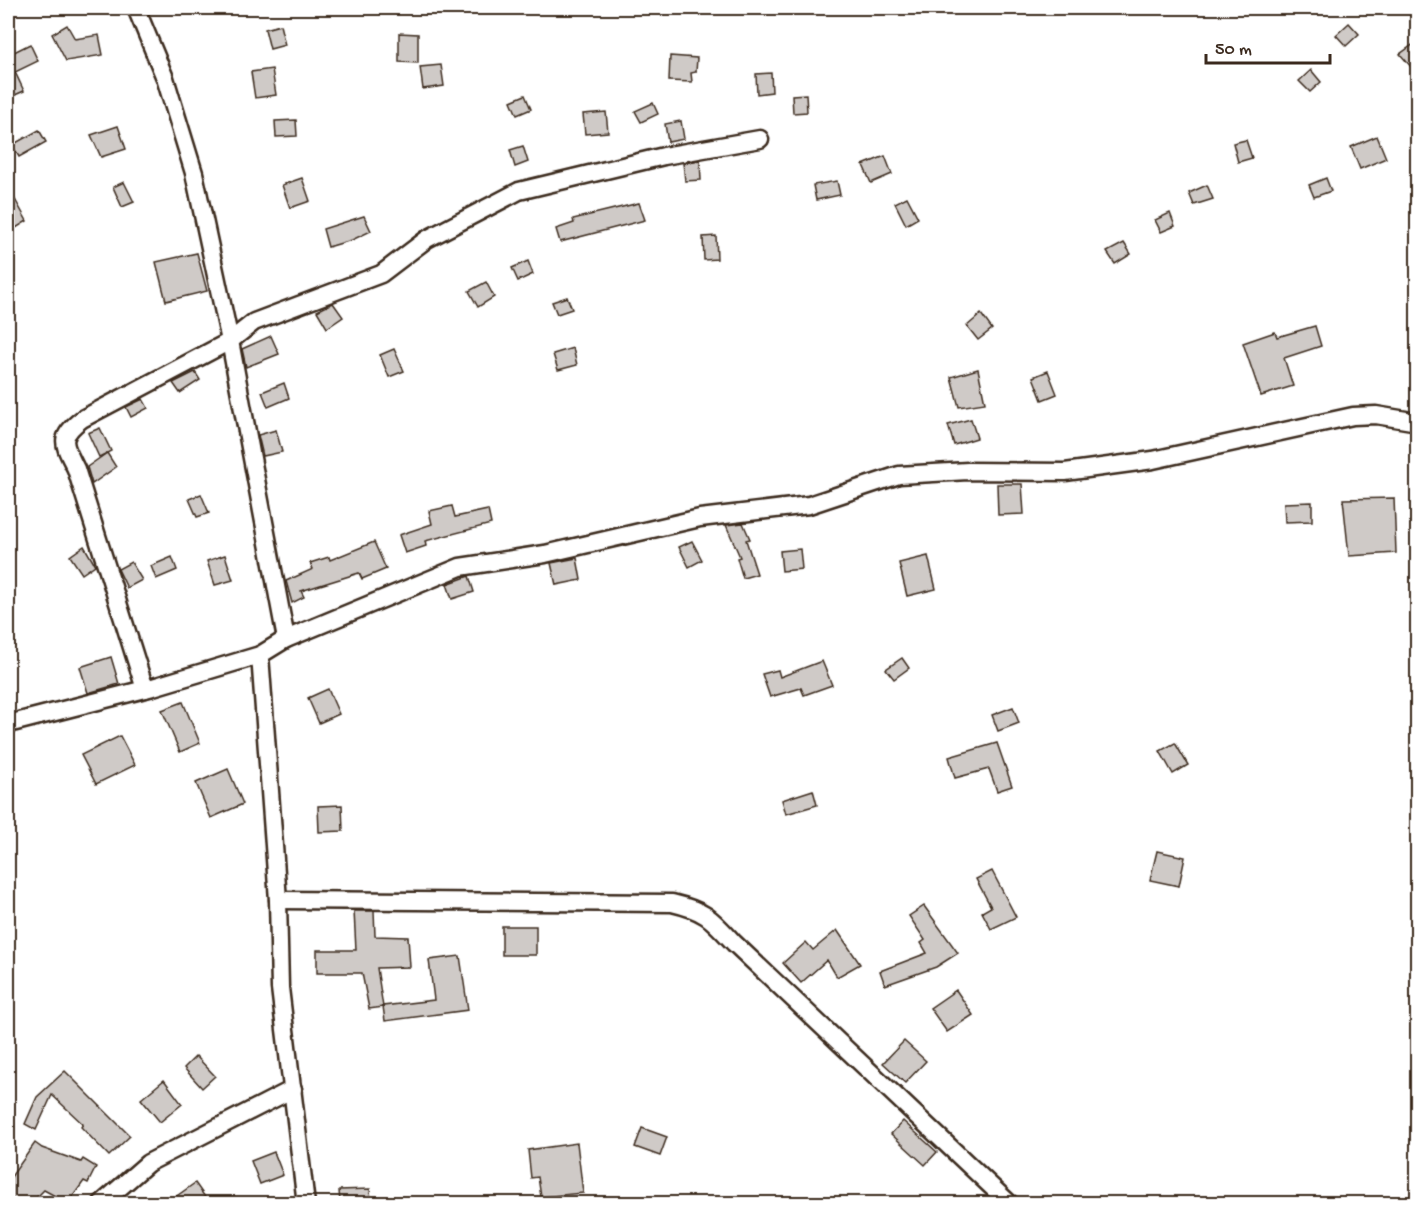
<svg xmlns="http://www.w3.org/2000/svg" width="1425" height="1211" font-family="'Gochi Hand',sans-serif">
<rect width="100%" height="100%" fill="#fff"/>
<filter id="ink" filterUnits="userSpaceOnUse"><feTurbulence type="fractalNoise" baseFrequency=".0167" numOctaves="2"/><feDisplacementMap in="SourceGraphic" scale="12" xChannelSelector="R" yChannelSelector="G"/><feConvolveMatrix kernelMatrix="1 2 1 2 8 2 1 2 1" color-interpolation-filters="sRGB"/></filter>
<g filter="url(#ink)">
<g fill="#cfcac7" stroke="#3b2a1e" stroke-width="1.5">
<path d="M1349 23 1359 34 1346 46 1336 35Z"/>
<path d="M67 25 75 39 99 35 103 55 66 61 52 34Z"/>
<path d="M280 25 285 45 270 49 265 29Z"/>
<path d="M399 33 418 34V63L399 62Z"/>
<path d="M1418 41V75L1400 54Z"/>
<path d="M30 44 38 61 15 72 24 91 8 98V55Z"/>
<path d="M670 56 697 58 696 72 691 73 692 82 669 81Z"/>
<path d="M441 65 444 86 423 89 420 67Z"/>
<path d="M272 69 276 95 255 98 251 72Z"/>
<path d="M1311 70 1321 82 1310 92 1299 81Z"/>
<path d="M771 73 772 92 757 94 756 74Z"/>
<path d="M806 94 807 112 793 113 792 95Z"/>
<path d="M525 95 531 109 517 115 511 101Z"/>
<path d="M653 103 658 114 641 122 635 111Z"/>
<path d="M606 112 608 132 585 134 583 114Z"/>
<path d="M296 120 297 136 276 137 275 121Z"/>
<path d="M681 121 684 139 668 142 665 124Z"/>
<path d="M118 126 126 149 101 157 91 135Z"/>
<path d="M39 130 46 142 19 157 12 145Z"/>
<path d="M1377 136 1386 158 1360 169 1351 147Z"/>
<path d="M1246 140 1252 158 1238 162 1233 143Z"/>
<path d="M523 146 528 162 515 167 510 150Z"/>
<path d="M885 156 892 174 871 183 863 165Z"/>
<path d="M700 160 701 180 685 181 683 163Z"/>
<path d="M302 178 310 201 290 208 282 185Z"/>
<path d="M1326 178 1331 191 1314 197 1309 185Z"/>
<path d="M837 181 840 195 816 200 813 185Z"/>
<path d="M124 182 134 202 122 207 113 187Z"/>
<path d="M1207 185 1213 199 1194 205 1189 193Z"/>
<path d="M8 187 27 221 16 228 8 214Z"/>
<path d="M907 197 918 218 906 225 895 203Z"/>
<path d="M639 203 645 220 560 242 556 229 574 223 573 219Z"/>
<path d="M1170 213 1175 226 1161 232 1155 220Z"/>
<path d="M364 216 371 231 352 240 328 247 323 229Z"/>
<path d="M716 236 717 259 704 260 703 237Z"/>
<path d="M1124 243 1131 254 1115 264 1107 252Z"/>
<path d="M197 253 207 291 166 301 156 262Z"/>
<path d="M528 261 533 274 518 281 512 268Z"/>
<path d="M486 282 494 297 478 307 469 291Z"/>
<path d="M567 297 572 309 557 314 552 302Z"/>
<path d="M333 303 343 317 327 328 317 311Z"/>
<path d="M981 314 992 329 978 340 967 326Z"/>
<path d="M1315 326 1321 346 1284 358 1293 386 1261 396 1243 343 1275 332 1277 337Z"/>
<path d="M271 336 279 354 246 367 242 349Z"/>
<path d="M573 348 577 365 558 370 553 354Z"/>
<path d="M394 349 404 371 389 377 380 355Z"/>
<path d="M978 369 985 403 959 407 951 377Z"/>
<path d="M1048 371 1057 394 1042 400 1033 377Z"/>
<path d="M195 372 200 380 180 393 173 383Z"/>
<path d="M284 383 289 398 268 407 262 392Z"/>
<path d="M143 399 148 408 131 417 126 407Z"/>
<path d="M971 419 977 438 954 445 948 425Z"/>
<path d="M100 428 111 451 99 457 88 433Z"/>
<path d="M276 430 282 452 263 456 258 435Z"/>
<path d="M107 453 116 467 92 484 87 467Z"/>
<path d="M997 484H1022L1024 514 998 515Z"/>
<path d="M201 494 209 513 197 517 189 499Z"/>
<path d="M1394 498 1396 553 1349 556 1343 499Z"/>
<path d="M1312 502V521L1285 522 1284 503Z"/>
<path d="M452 506 455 517 488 510 491 524 425 541 426 546 405 553 399 535 432 524 429 511Z"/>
<path d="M743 523 750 539 746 540 757 574 743 578 737 558 740 557 726 525Z"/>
<path d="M692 541 702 560 689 567 679 547Z"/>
<path d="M374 542 386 569 362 579 359 573 301 591 304 597 292 603 286 581 313 569 310 563 329 557 330 560Z"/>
<path d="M84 546 95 565 82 574 70 556Z"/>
<path d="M800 549 802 569 782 571 780 551Z"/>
<path d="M225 555 233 580 215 585 207 561Z"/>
<path d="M928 556 936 589 907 596 899 563Z"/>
<path d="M172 557 177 570 156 579 151 566Z"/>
<path d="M577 558 581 580 556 585 551 563Z"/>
<path d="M131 562 142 580 127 588 118 569Z"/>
<path d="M469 576 474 592 452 599 447 584Z"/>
<path d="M111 657 119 684 88 693 80 667Z"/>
<path d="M902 658 909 668 894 679 886 669Z"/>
<path d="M822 661 832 685 804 695 801 688 770 697 762 674 778 670 780 677Z"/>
<path d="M328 689 339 714 319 723 308 698Z"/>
<path d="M183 702 200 743 180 752 162 710Z"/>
<path d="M1013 707 1019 723 998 731 992 715Z"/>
<path d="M120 736 135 765 96 784 81 755Z"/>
<path d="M997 743 1012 786 997 791 989 769 955 778 949 757Z"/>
<path d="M1175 743 1188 765 1173 774 1160 751Z"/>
<path d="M228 769 243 804 211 818 196 783Z"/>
<path d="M813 790 817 805 786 814 782 800Z"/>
<path d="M342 805 343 831 319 832 318 806Z"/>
<path d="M1157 851 1185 857 1179 886 1150 880Z"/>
<path d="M992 871 1016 917 991 929 982 912 991 907 976 879Z"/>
<path d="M924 906 958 953 936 967 885 985 880 971 927 953 921 943 925 940 909 916Z"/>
<path d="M354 911H374L375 936 408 937 410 967 377 968 383 1007 369 1009 362 973H317V950H356Z"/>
<rect x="502" y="926" width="34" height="29"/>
<path d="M837 930 860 964 837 977 827 960 801 983 783 963 806 942 813 950Z"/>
<path d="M460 956 468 1010 385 1021 383 1006 434 1000 429 960Z"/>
<path d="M956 990 973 1015 947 1032 930 1008Z"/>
<path d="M904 1041 926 1061 905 1083 883 1063Z"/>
<path d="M196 1056 215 1076 202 1088 184 1068Z"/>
<path d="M65 1071 130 1136 109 1156 81 1127 83 1124 52 1095 36 1130 25 1124 37 1097Z"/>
<path d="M164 1080 182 1104 160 1122 141 1099Z"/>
<path d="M903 1121 937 1152 925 1165 891 1134Z"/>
<path d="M642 1128 667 1137 660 1156 635 1147Z"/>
<path d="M35 1143 42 1148 81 1162 83 1159 96 1167 88 1183 84 1181 68 1203 44 1190 31 1203H8V1181Z"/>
<path d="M577 1143 583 1193 541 1197 538 1177 531 1178 528 1150Z"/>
<path d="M274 1152 283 1175 260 1184 251 1161Z"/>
<path d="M195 1183 205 1197 197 1203H167Z"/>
<path d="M370 1189 371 1203H340L339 1190Z"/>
</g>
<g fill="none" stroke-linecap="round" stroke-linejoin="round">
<defs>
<g id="minor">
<path d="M136 8 165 78 194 173 230 341 286 639"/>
<path d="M260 655 278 900 280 988 306 1204"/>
<path d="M145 689 76 469C64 444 57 438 82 419L230 341 254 322 381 274 427 239 519 191 664 156 760 139"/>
<path d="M8 724 153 687 260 655 286 639 460 567 545 554 700 518 809 505 899 475 968 471 1065 472 1153 460 1353 416 1376 415 1418 422"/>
<path d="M278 900 672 903C706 911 711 918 734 943L1010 1204"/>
<path d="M101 1204 148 1163 293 1089"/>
</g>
</defs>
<use href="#minor" stroke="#3b2a1e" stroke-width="21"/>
<use href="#minor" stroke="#fff" stroke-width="16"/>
</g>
</g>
<rect width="1425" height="1211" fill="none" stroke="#fff" stroke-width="30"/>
<rect x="15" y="15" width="1395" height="1181" fill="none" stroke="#3b2a1e" stroke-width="2" filter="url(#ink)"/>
<path d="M1206 54v9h124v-9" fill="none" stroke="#3b2a1e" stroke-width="3"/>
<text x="1215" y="54" font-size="18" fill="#3b2a1e" stroke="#ffffff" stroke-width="4.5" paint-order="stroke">50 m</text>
</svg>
